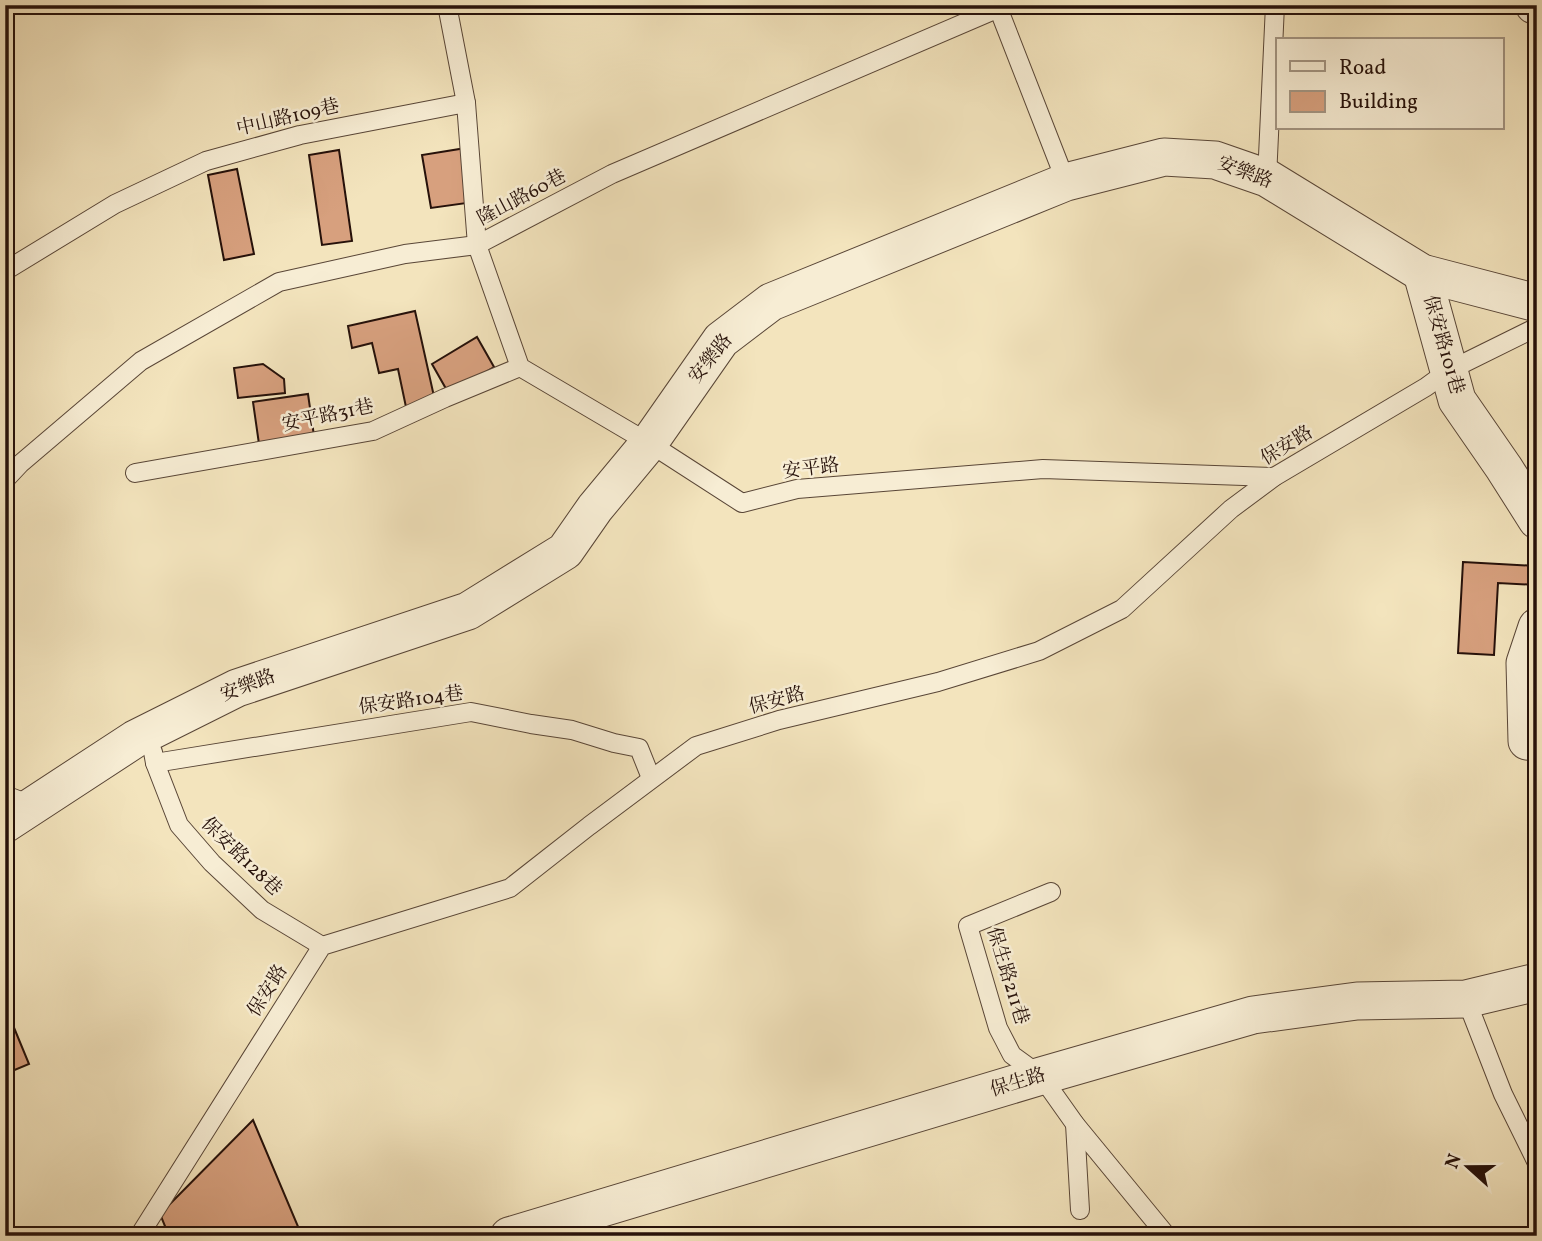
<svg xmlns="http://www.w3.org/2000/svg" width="1542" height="1241" font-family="Vollkorn,'Noto Serif TC',serif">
<rect width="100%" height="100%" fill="#f3e4bd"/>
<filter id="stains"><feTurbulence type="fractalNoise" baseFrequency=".00286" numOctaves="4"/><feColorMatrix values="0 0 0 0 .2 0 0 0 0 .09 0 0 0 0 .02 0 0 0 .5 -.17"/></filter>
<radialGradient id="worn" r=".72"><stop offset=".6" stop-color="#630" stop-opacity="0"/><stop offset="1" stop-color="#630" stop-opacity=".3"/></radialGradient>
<g fill="#d7a07e" stroke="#26110a" stroke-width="2">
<path d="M466 148 474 202 431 208 422 155Z"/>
<path d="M339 150 352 241 322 245 309 155Z"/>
<path d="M237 169 254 254 224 260 208 175Z"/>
<path d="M415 311 435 401 406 407 398 369 379 373 372 343 352 348 348 326Z"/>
<path d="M477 337 494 367 449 394 432 364Z"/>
<path d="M263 364 284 379 285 393 238 398 234 368Z"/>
<path d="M308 394 315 443 260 451 253 402Z"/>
<path d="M1463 562 1537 566V585L1498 583 1494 655 1458 653Z"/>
<path d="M10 1018 29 1064 5 1074V1019Z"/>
<path d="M253 1120 302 1236H169L160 1214Z"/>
</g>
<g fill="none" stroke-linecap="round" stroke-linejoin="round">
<defs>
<g id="lane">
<path d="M447 5 466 103"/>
<path d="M997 5 1066 182"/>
<path d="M1267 178 1275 5"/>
<path d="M5 271 115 204 206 161 300 135 466 103 477 245 520 367 649 443 742 503 797 489 1043 469 1274 477"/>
<path d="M135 473 373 431 445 398 520 367"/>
<path d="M5 480 20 464 141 361 279 282 405 254 477 245 612 174 1006 5"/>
<path d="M153 752 155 763 179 825 212 863 262 910 322 946"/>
<path d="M155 763 471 712 531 724 572 730 614 743 639 748 651 778"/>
<path d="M5 795 34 806"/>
<path d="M1051 892 968 926 998 1028 1012 1055 1041 1076 1075 1124 1167 1236"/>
<path d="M1466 999 1503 1094 1537 1163"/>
<path d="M1075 1124 1080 1210"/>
<path d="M139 1236 322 946 510 888 589 826 696 746 779 720 938 682 1039 651 1122 609 1231 509 1274 477 1426 387 1448 371 1537 327"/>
</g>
<g id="street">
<path d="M1534 5 1537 6"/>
<path d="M1422 273 1457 400 1504 468 1537 520"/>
<path d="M1537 627 1525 663 1527 741 1537 742"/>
<path d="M5 824 135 739 237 688 468 611 565 551 595 508 649 443 721 340 771 302 1066 182 1164 157 1215 160 1267 178 1422 273 1537 303"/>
<path d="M509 1236 1041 1076 1253 1015 1357 1001 1466 999 1537 982"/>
</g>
</defs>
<use href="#lane" stroke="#594637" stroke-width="20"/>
<use href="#street" stroke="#594637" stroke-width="39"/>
<use href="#lane" stroke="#f7edd4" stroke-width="18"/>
<use href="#street" stroke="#f7edd4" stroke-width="37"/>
</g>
<g text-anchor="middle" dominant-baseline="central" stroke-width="5" stroke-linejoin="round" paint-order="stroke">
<g font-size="19" fill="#26110a" stroke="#f7edd4">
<text transform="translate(288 118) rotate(-13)">中山路109巷</text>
<text transform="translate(1245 173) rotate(21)">安樂路</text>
<text transform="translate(522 198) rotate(-28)">隆山路60巷</text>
<text transform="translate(1443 345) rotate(74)">保安路101巷</text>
<text transform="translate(711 359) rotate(-51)">安樂路</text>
<text transform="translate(328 416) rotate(-12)">安平路31巷</text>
<text transform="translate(1287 446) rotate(-32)">保安路</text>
<text transform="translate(811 469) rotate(-7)">安平路</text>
<text transform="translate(248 686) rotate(-21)">安樂路</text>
<text transform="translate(411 701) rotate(-8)">保安路104巷</text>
<text transform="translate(777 701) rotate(-15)">保安路</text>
<text transform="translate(241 857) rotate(44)">保安路128巷</text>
<text transform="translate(1007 976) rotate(73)">保生路211巷</text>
<text transform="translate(268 991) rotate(-58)">保安路</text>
<text transform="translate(1018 1083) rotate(-17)">保生路</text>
</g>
</g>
<rect width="1542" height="1241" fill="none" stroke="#f3e4bd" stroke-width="28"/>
<rect x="7" y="7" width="1528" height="1227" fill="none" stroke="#26110a" stroke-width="3.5"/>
<rect x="14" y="14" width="1514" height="1213" fill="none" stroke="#26110a" stroke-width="2"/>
<rect x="1276" y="38" width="228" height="91" fill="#f7edd4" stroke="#a39583" stroke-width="2"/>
<rect x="1290" y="61" width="35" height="10" fill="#f7edd4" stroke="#a39583" stroke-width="2"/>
<text x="1339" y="74" font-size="21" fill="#26110a">Road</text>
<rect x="1290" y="91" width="35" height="21" fill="#d7a07e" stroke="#a39583" stroke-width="2"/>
<text x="1339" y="108" font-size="21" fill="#26110a">Building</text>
<g transform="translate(1468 1167) rotate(291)" stroke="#f7edd4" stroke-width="5" paint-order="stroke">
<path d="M0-5L12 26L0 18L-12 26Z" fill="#26110a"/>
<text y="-10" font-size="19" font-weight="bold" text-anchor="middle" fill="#26110a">N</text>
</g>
<rect width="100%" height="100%" filter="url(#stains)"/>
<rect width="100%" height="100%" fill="url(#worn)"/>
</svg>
